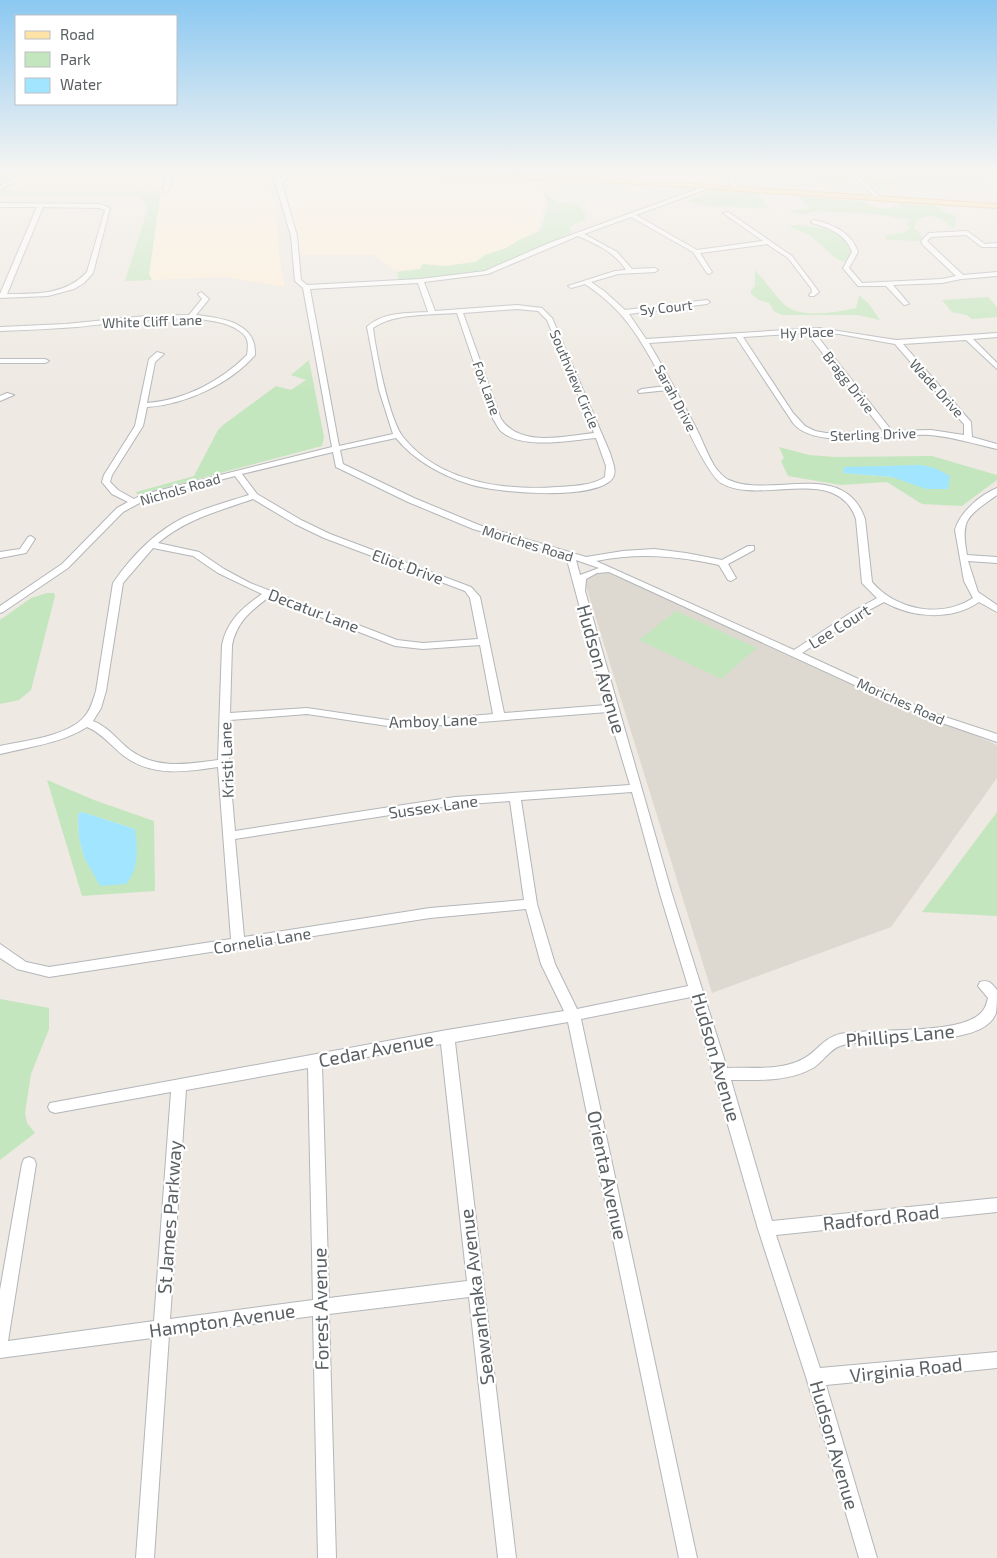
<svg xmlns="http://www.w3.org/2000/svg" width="997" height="1558" font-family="'Exo 2',sans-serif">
<rect width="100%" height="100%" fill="#eee9e2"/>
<path fill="#feefd7" d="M24 171H422V175L550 178 549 171H712L721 188 550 178 534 245 455 269 394 270 375 255H293L294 236 285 198 289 191 286 181 297 173 257 172 267 177 276 211 279 255 285 287 225 277 152 280 149 275 160 191 45 192 4 190Z"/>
<path fill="#ded9d0" d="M599 571 611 574 997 745V778L891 927 712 993 585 583 588 575Z"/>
<g fill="#c4e6be" fill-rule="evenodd">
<path d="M808 171H846L848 182 817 180Z"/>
<path d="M865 176 997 183V184L901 180 889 184 886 191H878Z"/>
<path d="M542 189 551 198 558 202 579 204 585 214V219L570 227 572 235 522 254 490 271 459 276 399 281 397 272 420 269 423 264 445 266 475 262 485 255 506 248 519 240 541 230 548 204Z"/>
<path d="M716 189 758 193 769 209 701 205 687 201Z"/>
<path d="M4 190 45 192 161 191 149 274 152 280 125 281 148 208 139 196 131 195H0V192Z"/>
<path d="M800 197 862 201 876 208 891 209 893 206 905 209 896 203 936 206 947 213 956 216 957 219 953 229C943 218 931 212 917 220L914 228 922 235 920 241 887 240 884 236 905 232 909 229 908 222 910 220 875 214 815 211 806 214 795 213 789 210 809 209Z"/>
<path d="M799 225C825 230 832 225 851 247L850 256 844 262 834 257 811 236 788 226Z"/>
<path d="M755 270C762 277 782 305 789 308 808 318 837 312 856 308L859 295 869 304 880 320 858 315H782L774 311 769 303 759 300 751 294V290L755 286Z"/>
<path d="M988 297 997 307V317L972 319 967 315 952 312 942 300Z"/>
<path d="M309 360 324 437 322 446 138 495 136 492 194 476 218 430 223 425 276 386 291 390 306 380 291 375Z"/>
<path d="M779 447 809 455 835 457 932 456 997 475V480L962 506 922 504 887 482 841 485 788 476 781 461 784 458ZM844 467H893L903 480 892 477 844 473Z"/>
<path d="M47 593H54L55 596 31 690 19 700 0 704V620L31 598Z"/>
<path d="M676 611 757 648 721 679 639 640Z"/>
<path d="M47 780 94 800 154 821 155 891 82 896ZM82 812 135 829 84 857 79 838 78 814Z"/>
<path d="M997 812V916L922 912Z"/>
<path d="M0 999 49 1008V1029L31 1074 25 1113 27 1123 35 1133 0 1160Z"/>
</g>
<g fill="#a1e5ff">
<path d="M920 465 935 468 950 476 948 489H926L892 477 843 473 844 467Z"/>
<path d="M82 812 135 829C137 849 140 868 126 884L100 886 84 857 79 838 78 814Z"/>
</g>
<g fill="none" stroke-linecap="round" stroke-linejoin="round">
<defs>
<g id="minor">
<path d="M21 171H26L22 178 0 190V186L18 176Z"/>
<path d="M168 171H174L169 190 166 192 163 190Z"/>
<path d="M272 171H278L280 178 286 174 307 172 310 174 288 177 282 183 297 236 301 280 307 285 420 279 485 271 549 243 708 185 710 188 636 215 697 250 763 241 723 213 728 212 792 256 819 292 814 296H810L809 295 812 292 811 288 788 258 767 244 700 253 712 272 709 274 707 273 693 252 631 217 584 234 617 252 632 269 655 268 658 270 655 272 618 274 591 282 604 291 625 310 707 300 710 302 707 304 629 314 646 339 819 328 896 340 997 333V337L973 339 997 363V369L966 340 903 344 971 422 972 437 997 444V449C975 444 953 437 930 435 896 432 816 452 793 423L736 337 649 343C665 370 680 398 695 426 702 439 707 454 715 467 718 471 724 478 729 480 771 499 844 458 865 519L872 582C896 610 941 619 973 598L964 581 955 530C960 512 980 495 997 488V495C968 516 960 518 967 555L997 557V563L968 561 978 592 997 605V612L979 602C951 621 913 618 884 602L858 616 802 653 930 712 997 734V742L922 716 609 572 597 573 586 579 585 591 672 894 727 1068C751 1067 781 1071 803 1059 817 1052 823 1038 840 1034 871 1027 968 1037 984 1009 986 1006 987 1002 988 998L978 986 980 982C989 979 992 984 997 990 997 997 997 1007 996 1013 982 1052 872 1034 840 1046 829 1050 823 1062 813 1068 788 1082 758 1080 731 1080L772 1221 997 1198V1212L776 1235 820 1368 997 1352V1368L826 1385 877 1558H859L806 1377 758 1229 691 997 581 1019 697 1558H679L568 1022 455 1042 516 1558H498L469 1297 329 1314 336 1558H318L313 1316 169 1335 154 1558H136L152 1338 0 1358V1290L22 1164 24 1159 29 1157 34 1159 36 1164 8 1341 154 1321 171 1092 55 1113 50 1111 48 1107 50 1103 447 1030 564 1011 541 964 526 909 430 918 49 977 17 969 0 958V944L26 962 49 967 231 939 218 767C185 772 152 777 124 756 111 746 102 733 87 727 62 743 29 747 0 754V746C24 741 69 736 85 716 91 709 93 700 96 691L113 583C131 557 155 532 183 518 204 508 227 502 249 495L235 476 147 499 123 512 68 568 3 612 0 613V606L62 564 117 508 128 502 112 494 102 482 104 475 135 426 149 359 157 352 164 354 155 362 147 403C185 400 221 381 247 355 248 348 249 341 245 336 220 305 113 324 77 327 51 329 26 330 0 331V327L66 324 146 316 189 315 202 299 198 294 201 292 209 299 196 315C221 318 257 322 255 355 230 384 184 405 147 407L143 426 112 475 110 482 118 490 134 499 141 495 332 447 303 288 295 281 291 236ZM578 236C596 244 615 252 626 270L615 271 568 286 571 288 585 284C628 312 642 343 666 386L642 389 638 391 639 393 668 390C679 410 706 473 721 483 760 506 837 463 856 519L862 583 877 598 852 612 794 650 596 561C639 552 678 556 719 565L728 580 731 581 736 578 728 564 754 550V546H748L722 560 686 553 654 549 623 551 586 557 479 525 414 498 343 464 340 450 396 438C415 461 441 475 469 484 495 493 593 501 612 479 618 472 612 461 610 453L552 318 542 308 517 305 435 311 424 282 488 274ZM418 283 428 312C408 313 382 312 367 327L379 390 393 434 339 446 310 289ZM517 309 538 311 547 320 594 433C564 436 521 448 501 419L463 313ZM457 313 493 419C496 423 498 429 502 432 524 450 570 440 596 438L606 466 605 477C591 486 574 486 557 487 504 491 439 482 403 437 389 419 376 352 373 328 393 313 432 315 457 313ZM814 332 839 334 895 344 962 422 964 424V435L931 430 892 431ZM807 333 884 432 826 433 815 431 805 426 793 413 743 337ZM333 452 336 467 408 502 473 529 566 556 606 705 504 713 480 597 471 587 330 534 301 520 257 494 242 474ZM253 499 295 524 324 538 465 591 470 598 478 639 423 643 397 640 250 583 224 569 199 552 158 543C186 519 219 511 253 499ZM153 548 193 556 218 573 262 594C242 608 227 621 222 645L218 760C187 764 157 770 130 750 117 740 109 727 93 721L101 708 106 691 123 583ZM576 560 599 568 580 575ZM269 597 395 646 423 649 480 645 493 714 417 721 388 720 307 708 230 713 232 645C237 621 251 611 269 597ZM608 712 630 785 455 797 235 831 229 763 230 720 307 714 388 726 417 727ZM632 792 660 894 688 986 577 1009 555 964 537 904 521 800ZM510 801 524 900 430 908 244 937 235 839 455 805ZM441 1044 467 1281 329 1298 322 1065ZM308 1068 313 1300 170 1319 186 1090Z"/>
<path d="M725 171H730L738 190H734Z"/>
<path d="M850 171H855L880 197V199H876Z"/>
<path d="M0 203 100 204 110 208 93 273 84 283 74 289 48 296 0 298V294L37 207H0ZM43 207 99 208 105 210 87 272C66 295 36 294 7 294Z"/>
<path d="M814 220C834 225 851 232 858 252L849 268 862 283 942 279 956 276 923 245 921 241 929 233 967 231 985 244 997 243V247H982L966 235 931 237 927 241 963 275 997 272V276L961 279 942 283 893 285 909 304 904 305 886 286H858L843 268 852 252C846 234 829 228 812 223L811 222Z"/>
<path d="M0 359H45L49 361 45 363H0Z"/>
<path d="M7 393 14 395 0 401V396Z"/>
<path d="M31 536 35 539 26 553 0 558V552L20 549 28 537Z"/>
</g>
<g id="major">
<path d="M0 171H110L0 175Z"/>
<path d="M184 171H305L589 177 997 204V208L589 181 187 173Z"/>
</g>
</defs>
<use href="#minor" stroke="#b3b6ba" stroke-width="2"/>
<use href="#major" stroke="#f2ae56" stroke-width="2"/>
<use href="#minor" fill="#fff" fill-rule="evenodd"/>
<use href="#major" fill="#ffe2a6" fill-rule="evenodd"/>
</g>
<linearGradient id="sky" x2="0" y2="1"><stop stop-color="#8bc8f1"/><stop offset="0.44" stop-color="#f7f5f2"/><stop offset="1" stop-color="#f7f5f2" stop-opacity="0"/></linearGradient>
<rect width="997" height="390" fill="url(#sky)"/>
<g text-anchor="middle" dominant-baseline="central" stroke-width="4.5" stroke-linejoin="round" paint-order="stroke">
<g font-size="14" fill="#5a6063" stroke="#fff">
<text transform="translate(666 307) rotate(-6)">Sy Court</text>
<text transform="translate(152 321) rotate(-2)">White Cliff Lane</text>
<text transform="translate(807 332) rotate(-2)">Hy Place</text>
<text transform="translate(575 379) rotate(67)">Southview Circle</text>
<text transform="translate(849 382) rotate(52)">Bragg Drive</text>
<text transform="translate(487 388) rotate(70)">Fox Lane</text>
<text transform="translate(937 388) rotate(48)">Wade Drive</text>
<text transform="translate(676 398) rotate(62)">Sarah Drive</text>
<text transform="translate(873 434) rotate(-2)">Sterling Drive</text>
<text transform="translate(180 489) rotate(-16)">Nichols Road</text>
<text transform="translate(528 543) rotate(17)">Moriches Road</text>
<text transform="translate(901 701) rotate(24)">Moriches Road</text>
</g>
<g font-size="16" fill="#5a6063" stroke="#fff">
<text transform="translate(408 566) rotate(20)">Eliot Drive</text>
<text transform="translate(314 610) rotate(21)">Decatur Lane</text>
<text transform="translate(839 626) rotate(-32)">Lee Court</text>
<text transform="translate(433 720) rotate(-2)">Amboy Lane</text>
<text transform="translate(226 760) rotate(-92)">Kristi Lane</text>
<text transform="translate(433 806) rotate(-8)">Sussex Lane</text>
<text transform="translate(262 940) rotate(-9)">Cornelia Lane</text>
</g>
<g font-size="19" fill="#5a6063" stroke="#fff">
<text transform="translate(602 669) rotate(74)">Hudson Avenue</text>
<text transform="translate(900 1035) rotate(-5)">Phillips Lane</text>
<text transform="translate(376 1049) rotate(-11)">Cedar Avenue</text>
<text transform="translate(717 1057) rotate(74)">Hudson Avenue</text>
<text transform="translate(608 1175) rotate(78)">Orienta Avenue</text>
<text transform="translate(169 1217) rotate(-86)">St James Parkway</text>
<text transform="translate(881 1217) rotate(-6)">Radford Road</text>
<text transform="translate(476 1297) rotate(-97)">Seawanhaka Avenue</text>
<text transform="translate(320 1309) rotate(-91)">Forest Avenue</text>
<text transform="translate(222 1320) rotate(-8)">Hampton Avenue</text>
<text transform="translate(906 1369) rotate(-6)">Virginia Road</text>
<text transform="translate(835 1445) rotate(74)">Hudson Avenue</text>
</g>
</g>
<rect x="15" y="15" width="162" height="90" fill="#ffffff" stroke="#bdbfc1"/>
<rect x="25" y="31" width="25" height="8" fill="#ffe2a6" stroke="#bdbfc1"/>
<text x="60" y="40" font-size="15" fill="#5a6063">Road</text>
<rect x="25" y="52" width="25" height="15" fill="#c4e6be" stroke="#bdbfc1"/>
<text x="60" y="65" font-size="15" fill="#5a6063">Park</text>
<rect x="25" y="78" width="25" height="15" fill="#a1e5ff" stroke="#bdbfc1"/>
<text x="60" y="90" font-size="15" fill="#5a6063">Water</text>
</svg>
